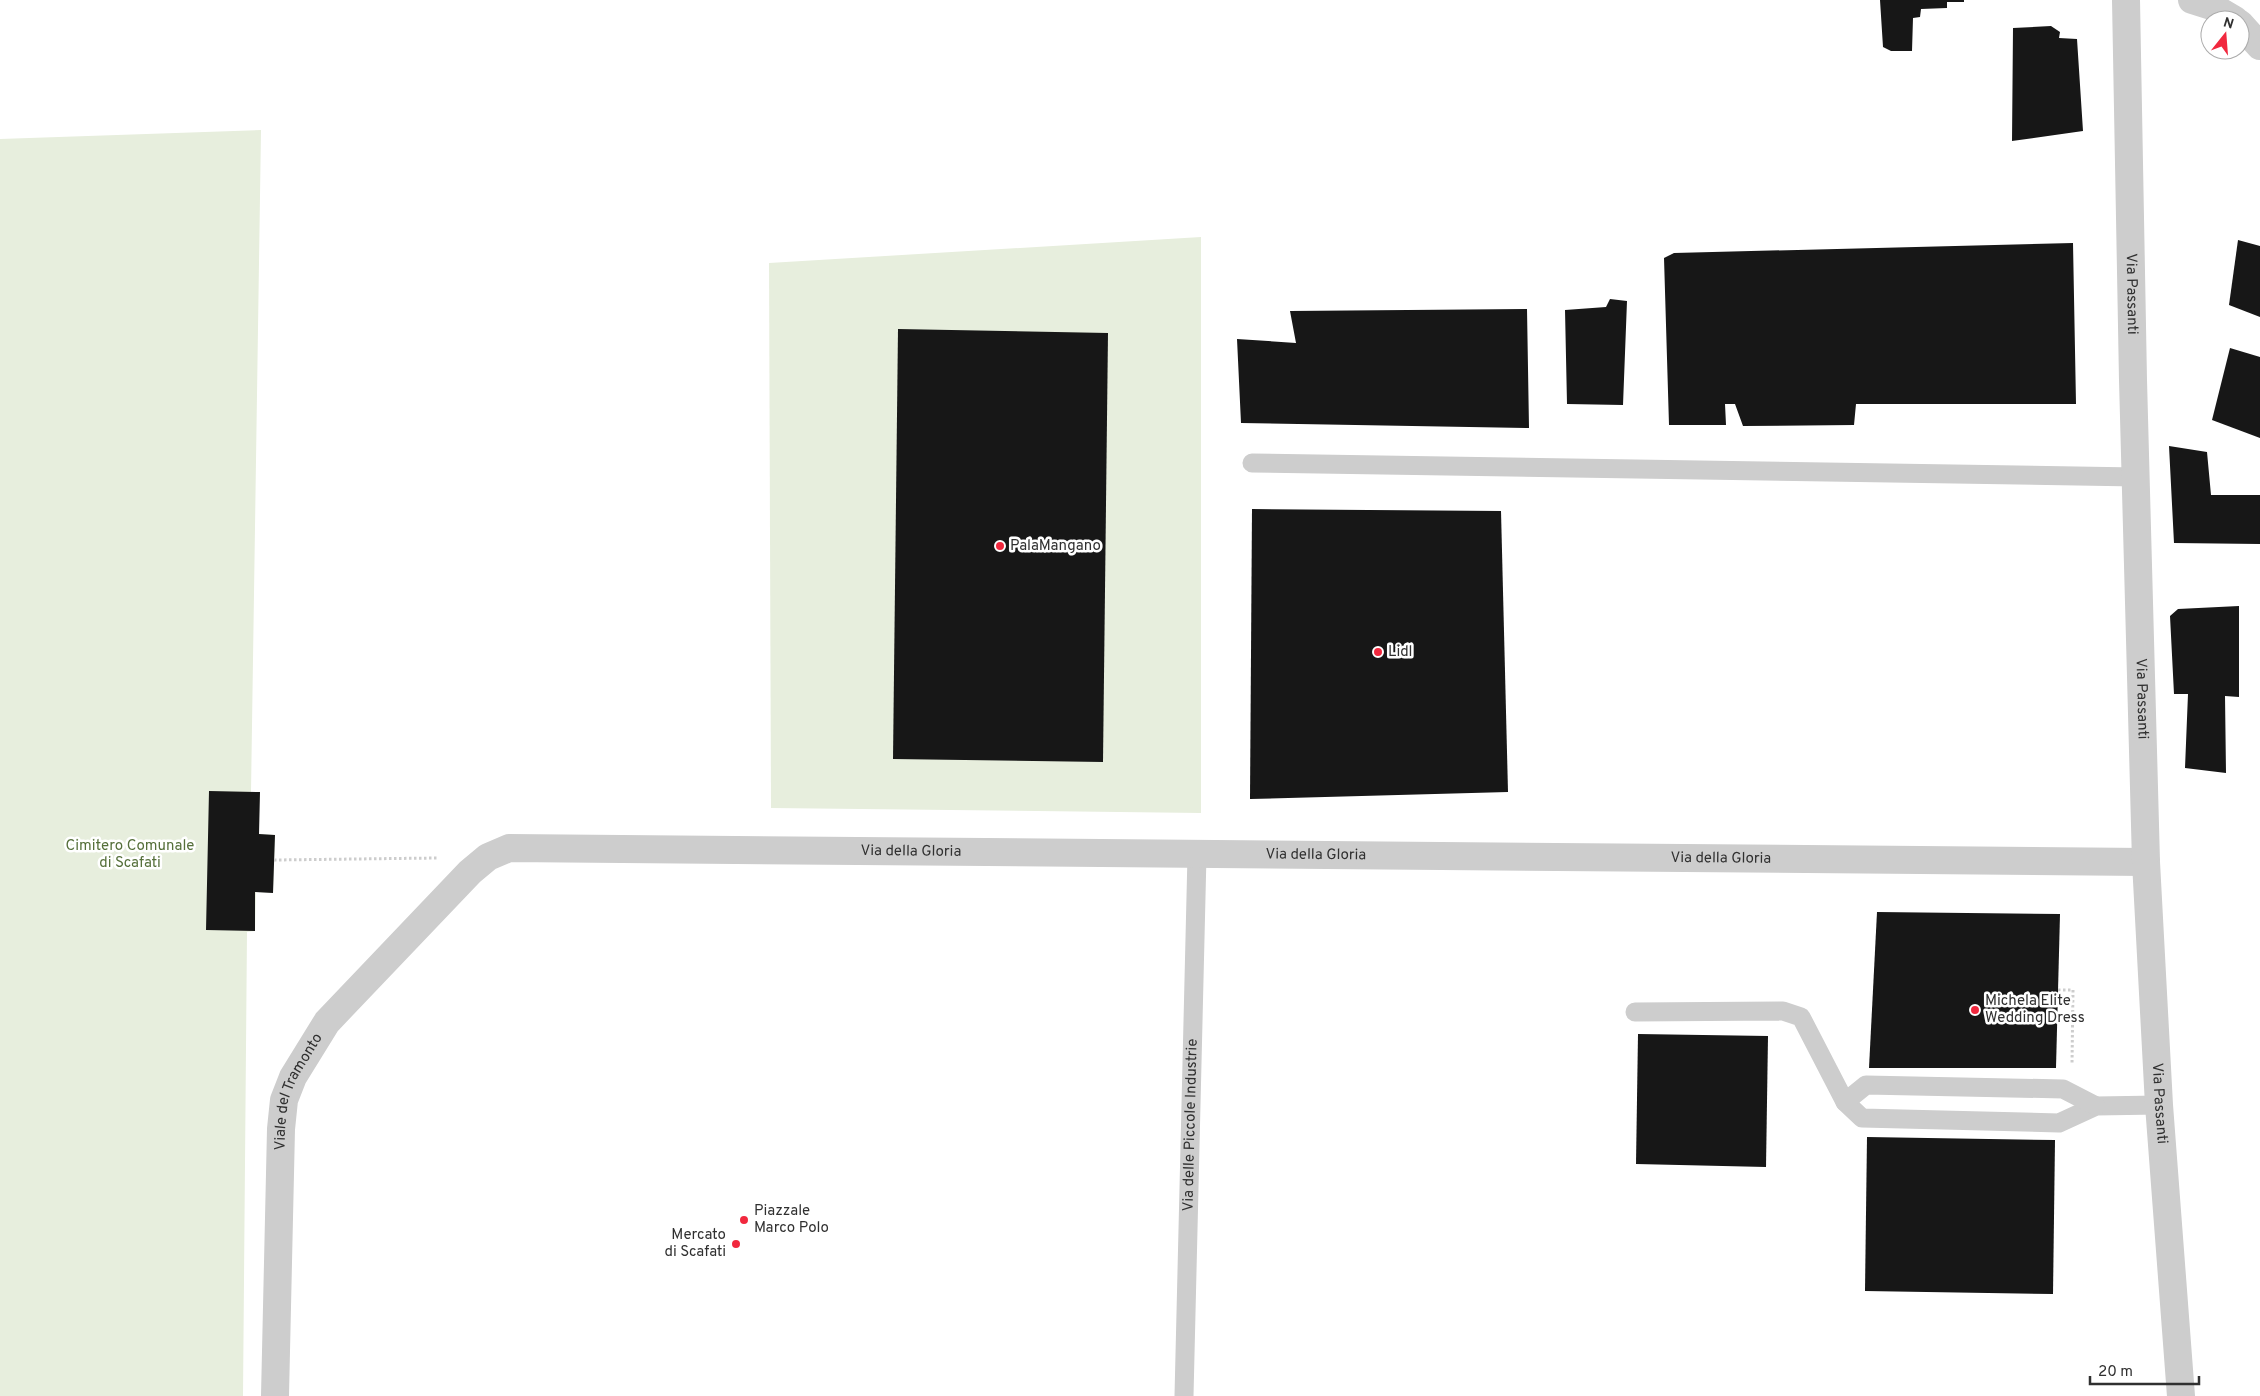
<svg xmlns="http://www.w3.org/2000/svg" width="2260" height="1396" font-family="Overpass,sans-serif">
<rect width="100%" height="100%" fill="#fff"/>
<g fill="#e7eedd">
<path d="M261 130 251 792 259 834 275 835 273 893 256 892 255 931 247 932 243 1396H0V139Z"/>
<path d="M1201 237V813L771 808 769 263Z"/>
</g>
<g fill="#171717">
<path d="M1880 0H1964V2H1947V8L1921 9 1920 17 1913 18 1912 51H1891L1883 47Z"/>
<path d="M2051 26 2060 32 2059 38 2077 39 2083 131 2012 141 2013 28Z"/>
<path d="M2238 240 2260 246V317L2229 305Z"/>
<path d="M2073 243 2076 404H1856L1854 425 1743 426 1735 404H1725L1726 425H1669L1664 258 1674 253Z"/>
<path d="M1610 299 1627 301 1623 405 1567 404 1565 310 1606 307Z"/>
<path d="M1527 309 1529 428 1241 423 1237 339 1296 343 1290 311Z"/>
<path d="M898 329 1108 333 1103 762 893 759Z"/>
<path d="M2230 348 2260 357V438L2212 420Z"/>
<path d="M2169 446 2207 452 2211 495H2260V544L2174 543Z"/>
<path d="M1252 509 1501 511 1508 792 1250 799Z"/>
<path d="M2239 606V697L2225 696 2226 773 2185 768 2188 694H2174L2170 616 2178 609Z"/>
<path d="M209 791 260 792 259 834 275 835 273 893 255 892V931L206 930Z"/>
<path d="M1877 912 2060 914 2056 1068H1869Z"/>
<path d="M1638 1034 1768 1036 1766 1167 1636 1164Z"/>
<path d="M1867 1137 2055 1140 2053 1294 1865 1291Z"/>
</g>
<g fill="none" stroke-linecap="round" stroke-linejoin="round">
<g stroke="#cdcdcd" stroke-width="3" stroke-dasharray="2.5 2.5" stroke-linecap="butt">
<path d="M274 860 437 858"/>
<path d="M2058 990H2073L2072 1064"/>
</g>
<g stroke="#cdcdcd" stroke-width="19">
<path d="M1252 463 2137 477"/>
<path d="M1635 1012 1783 1011 1801 1017 1845 1102 1862 1118 2059 1123 2096 1106 2159 1105"/>
<path d="M1845 1102 1866 1085 2063 1089 2096 1106"/>
<path id="s1" d="M1184 1396 1197 855"/>
</g>
<path stroke="#cdcdcd" stroke-width="28" id="s2" d="M275 1396 281 1129 284 1100 293 1077 327 1022 470 872 488 857 509 848 2146 862"/>
<g stroke="#cdcdcd" stroke-width="28">
<path id="s3" d="M2126 0 2133 380 2146 862 2159 1105 2181 1396"/>
<path d="M2192 0 2211 6 2235 20"/>
<path d="M2240 24 2260 46"/>
</g>
</g>
<g fill="#f1283e" stroke="#fff" stroke-width="2">
<circle cx="1000" cy="546" r="5"/>
<circle cx="1378" cy="652" r="5"/>
<circle cx="1975" cy="1010" r="5"/>
<circle cx="744" cy="1220" r="5"/>
<circle cx="736" cy="1244" r="5"/>
</g>
<g text-anchor="middle" dominant-baseline="central" stroke-width="5" stroke-linejoin="round" paint-order="stroke">
<g font-size="15" fill="#303030" stroke="#fff">
<text stroke="none"><textPath href="#s3" startOffset="294">Via Passanti</textPath></text>
<text stroke="none"><textPath href="#s3" startOffset="699">Via Passanti</textPath></text>
<text stroke="none"><textPath href="#s2" startOffset="1041">Via della Gloria</textPath></text>
<text stroke="none"><textPath href="#s2" startOffset="1446">Via della Gloria</textPath></text>
<text stroke="none"><textPath href="#s2" startOffset="1851">Via della Gloria</textPath></text>
<text stroke="none"><textPath href="#s2" startOffset="308">Viale del Tramonto</textPath></text>
<text stroke="none"><textPath href="#s3" startOffset="1104">Via Passanti</textPath></text>
<text stroke="none"><textPath href="#s1" startOffset="271">Via delle Piccole Industrie</textPath></text>
</g>
<g font-size="15" fill="#303030" stroke="#fff" text-anchor="start">
<text x="1010" y="546">PalaMangano</text>
<text x="1388" y="652">Lidl</text>
<text x="1985" y="1001">Michela Elite<tspan x="1985" dy="17">Wedding Dress</tspan></text>
<text x="754" y="1211">Piazzale<tspan x="754" dy="17">Marco Polo</tspan></text>
<text x="726" y="1235" text-anchor="end">Mercato<tspan x="726" dy="17">di Scafati</tspan></text>
</g>
<g font-size="15" fill="#556f3a" stroke="#fff">
<text x="130" y="846">Cimitero Comunale<tspan x="130" dy="17">di Scafati</tspan></text>
</g>
</g>
<g transform="translate(2225 35) rotate(17)"><circle r="24" fill="#ffffff" stroke="#acacac"/>
<path d="M0-4L9 19L0 12L-9 19Z" fill="#f1283e"/>
<text y="-8" font-size="14" font-weight="bold" text-anchor="middle" fill="#303030">N</text>
</g>
<path d="M2090 1376v8h109v-8" fill="none" stroke="#303030" stroke-width="2.5"/>
<text x="2098" y="1376" font-size="15" fill="#303030" stroke="#ffffff" stroke-width="4" paint-order="stroke">20 m</text>
</svg>
